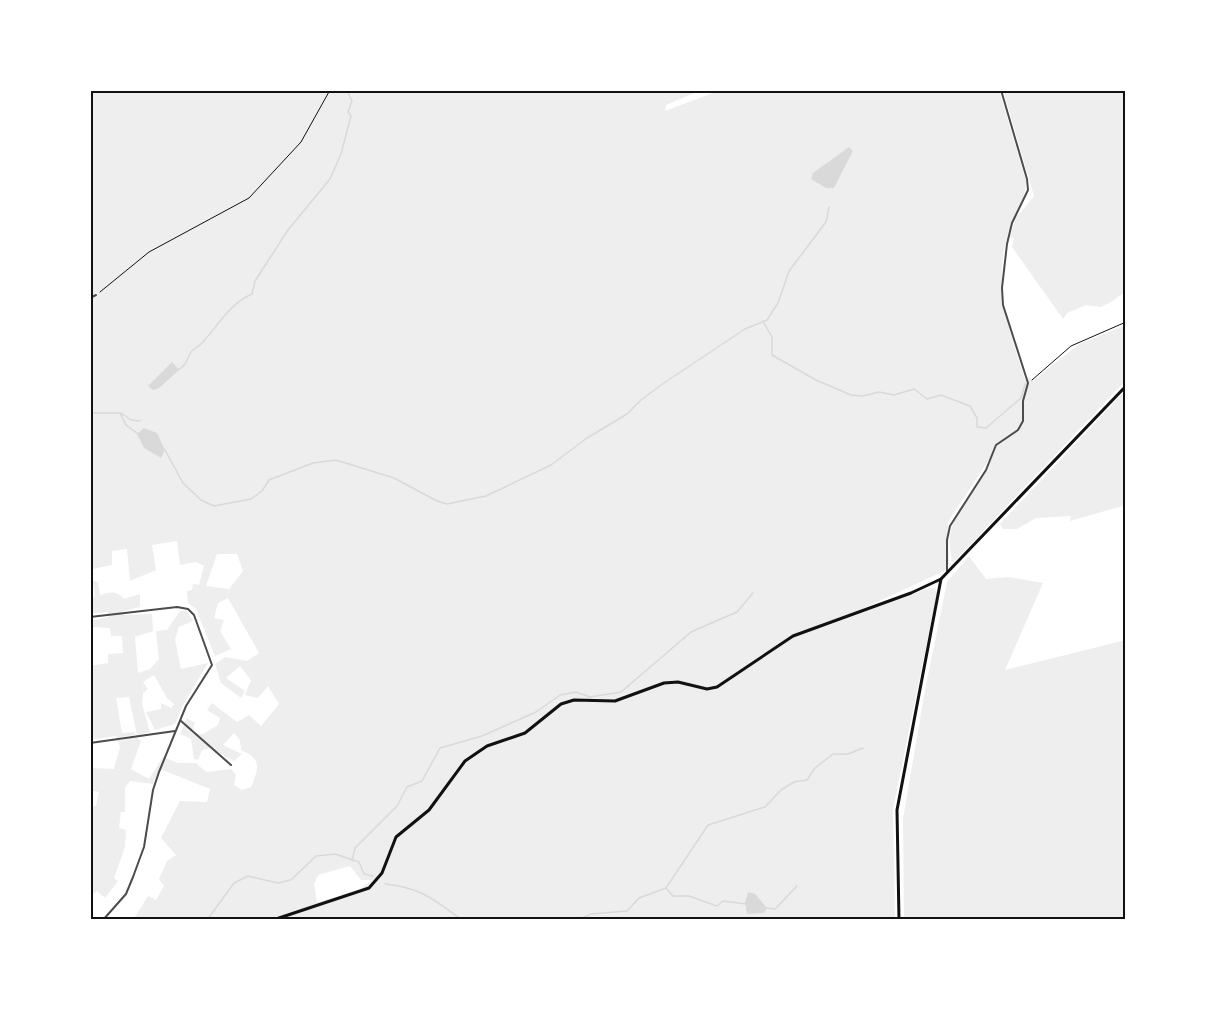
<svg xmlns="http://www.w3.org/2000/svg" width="1216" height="1010" font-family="'Space Grotesk',sans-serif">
<rect width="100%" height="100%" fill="#fff"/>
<g fill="#eee" fill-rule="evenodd">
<path d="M90 90H701L666 105 665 111 721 90H999L1026 181C1027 198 1009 225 1005 245 995 298 1010 331 1025 380L1029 377 1033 381 1079 344 1126 325V380L952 564C951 554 948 540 951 531 958 503 983 483 992 455L948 522 949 563 944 571 819 629 929 588H935L937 593 893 809 895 920H133L148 896 156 900 164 886 159 879 167 861 176 855 161 838 180 801 207 802 210 789 160 769 153 784 130 781 125 788V812H121L119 828 126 830 125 847 114 878 118 881 105 898 97 891 90 896V805L96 806 99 792 90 790V768L114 769 120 747 116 736 90 740V666L108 663V654L123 653 122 636H111L110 628 94 627 90 631V621L109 617 108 612 90 614V600L95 596 93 581 98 582 100 595C111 592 116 590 124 599L140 594V607L120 612 124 615 152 614 153 631 135 637 138 673 150 669 159 659 156 631 167 630 180 611H187L193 621 179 627 175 639 181 669 208 663 183 705 175 724 155 730 146 712 161 709V703L171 708 174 704 167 698 154 675 143 682 148 689 143 693 142 704 150 732 137 735 129 697 116 698 122 733 134 732V735L120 737V741L136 737 141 741 131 769 149 779 163 757 178 763H196L206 772 231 769 236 775 234 785 242 790 251 787C259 768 262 759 241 750L240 740 234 733 223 745 242 754 234 761 210 748 202 750 198 760 194 759 191 739 180 734 187 718 195 723 191 733 203 734 218 725 220 718 207 710 212 703 237 722 249 715 261 726 279 704 268 686 258 698 245 695 251 680 240 666 226 678 245 691 241 698 221 683 215 664 225 657 247 661 259 653 228 598 218 603 214 618 224 620 220 631 231 649 215 656 196 609 188 603 187 591 192 590 193 584 199 585 204 566 196 562 180 565 177 541 152 545 156 570 130 581 127 549 112 551V565L92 569 90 573ZM849 148 853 151 834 188 818 184 829 161ZM217 554H237L243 571 229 589 206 586ZM350 866 361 880H373L355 892 317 902 314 884 318 875Z"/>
<path d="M1003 90H1126V291L1111 302 1101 307 1086 305 1067 313 1063 319 1012 247 1014 239 1010 237 1016 218 1034 196Z"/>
<path d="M1126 390V505L1070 521 1071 516 1036 518 1017 529H1003L1000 524Z"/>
<path d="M969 556 986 579 1008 577 1043 583 1005 670 1126 640V920H904L903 819 925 690 947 582Z"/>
</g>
<g fill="#d9d9d9">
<path d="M849 147 853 151 834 188H826L811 179 813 173Z"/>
<path d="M172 362 179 370 159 388 153 390 148 386Z"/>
<path d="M144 428 157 433 165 450 161 458 144 448 137 434Z"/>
<path d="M748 892 755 894 767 908 764 913 747 914 745 903Z"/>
</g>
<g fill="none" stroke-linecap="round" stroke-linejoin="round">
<g stroke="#d9d9d9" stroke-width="1.5">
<path d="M763 321 772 337V355L816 380 851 395 863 396 879 392 894 395 914 389 927 399 941 395 970 406 977 418V427L986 428 1021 398 1025 384"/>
<path d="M178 370C186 366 187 359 191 352 193 348 199 347 202 343 218 326 229 304 252 294L255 281 288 230 330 179 341 154 351 116 348 112 352 101 347 90"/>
<path d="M90 413H120L126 425 138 434"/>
<path d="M121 413 131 420 140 421"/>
<path d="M165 450 183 483 201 500 214 506 251 499 262 491 269 480 313 463 336 460 394 478 437 501 447 504 486 496 551 465 587 438 627 414 641 400 661 385 745 329 767 320 778 303 789 271 826 222 829 207"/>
<path d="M352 861 355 848 397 806 407 787 422 781 440 748 482 736 536 712 560 695 576 692 590 697 621 692 691 632 737 612 753 593"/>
<path d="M385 884C422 888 433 899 462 920"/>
<path d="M666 888 708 825 765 807 781 790 794 782 807 780 815 768 833 754H848L863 748"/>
<path d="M766 908 775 909 797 886"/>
<path d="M207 920 234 883 248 876 278 883 291 880 316 856 335 854 359 862 364 874 373 876"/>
<path d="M578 920 591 914 627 911 639 898 666 888 673 896H689L717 906 723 901 746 904"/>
</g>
<g stroke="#111" stroke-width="1">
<path d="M100 292 149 252 249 198 301 142 330 90"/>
<path d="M1032 380 1071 346 1126 322"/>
</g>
<g stroke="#4c4c4c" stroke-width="2">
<path d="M90 298 96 295"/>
<path d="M947 573V540L950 526 986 470 996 445 1018 430 1023 421V401L1028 383 1003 305 1002 288 1007 244 1012 223 1028 190 1027 179 1001 90"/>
<path d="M90 617 177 607 188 609 194 615 212 665 186 706 159 772 153 790 144 847 133 877 126 894 103 920"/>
<path d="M181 721 231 765"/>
<path d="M90 743 175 731"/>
</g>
<g stroke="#111" stroke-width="3">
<path d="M273 920 369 888 382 873 396 837 429 810 465 761 487 746 525 733 561 704 574 700 615 701 664 683 678 682 707 689 717 687 793 636 911 593 941 579 1126 386"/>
<path d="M899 920 897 810 941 579"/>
</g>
</g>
<rect width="1216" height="1010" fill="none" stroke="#ffffff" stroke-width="183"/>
<rect x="92" y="92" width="1032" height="826" fill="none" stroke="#111" stroke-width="2"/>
</svg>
